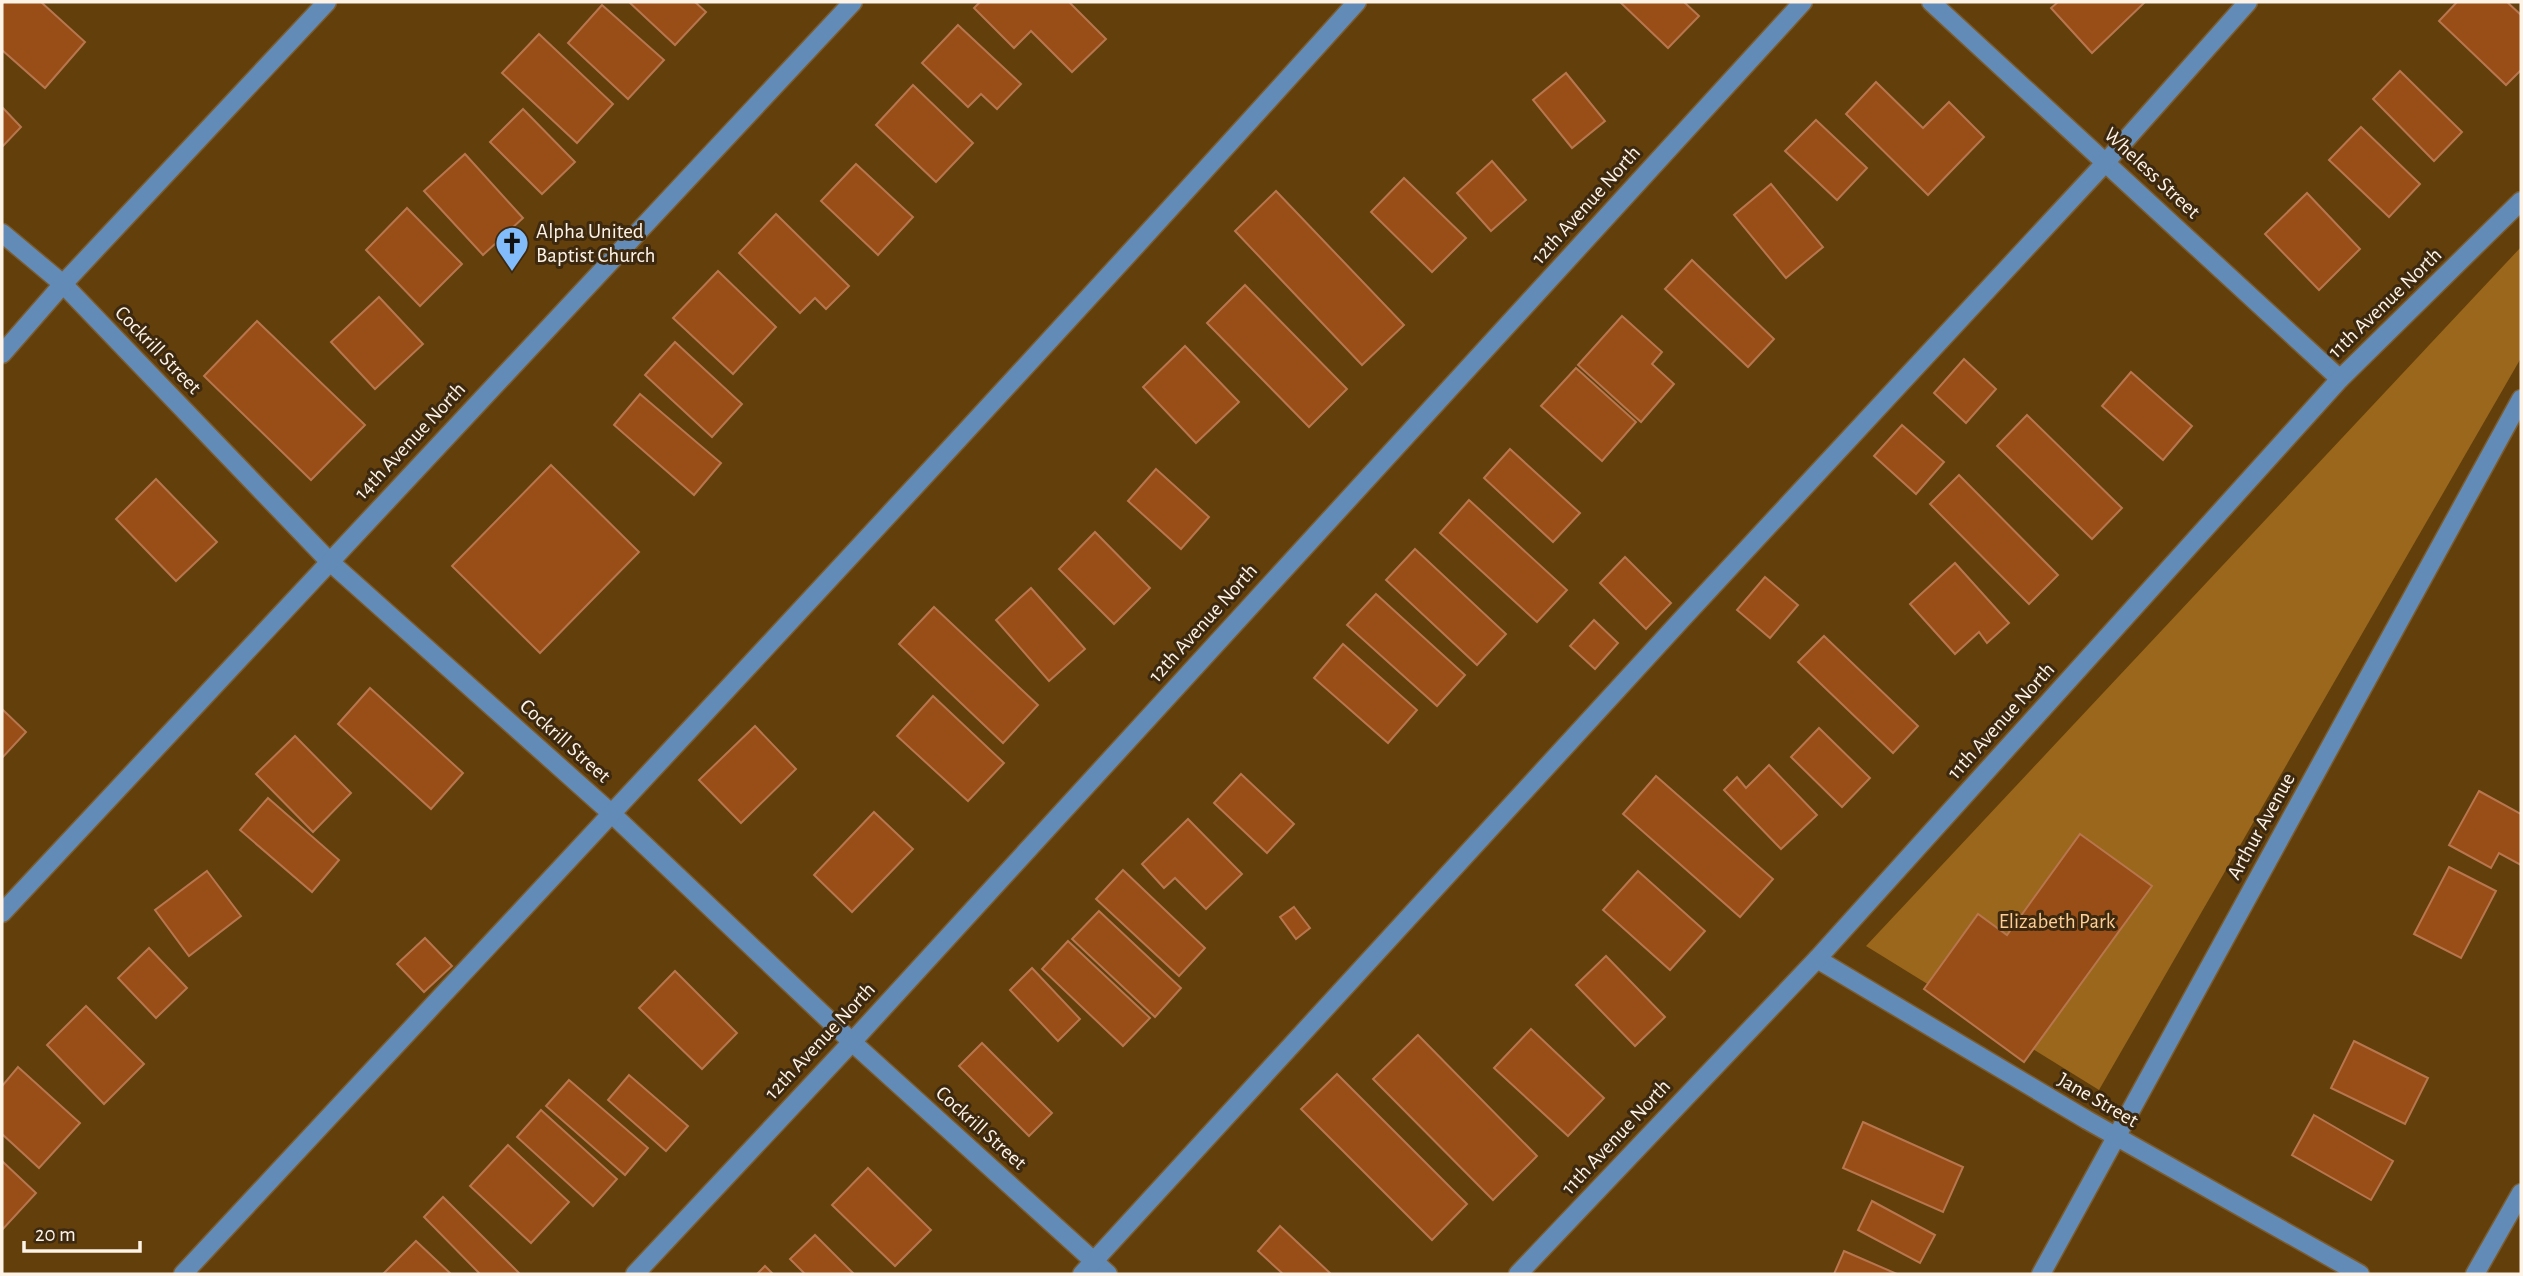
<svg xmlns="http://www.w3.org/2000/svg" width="2523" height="1276" font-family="'Alegreya Sans',sans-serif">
<rect width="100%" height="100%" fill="#623f0b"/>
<path fill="#9a671c" d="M2521 247V358L2099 1090 1866 946Z"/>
<g fill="#994e18" stroke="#b8764e" stroke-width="2">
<path d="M4 2H41L85 42 45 88 2 50V4Z"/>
<path d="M629 2H695L706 12 675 45Z"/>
<path d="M980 2H1069L1106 39 1072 72 1031 31 1014 48 974 8Z"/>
<path d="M1620 2H1684L1699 16 1668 48Z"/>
<path d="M2058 2H2145L2092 53 2051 8Z"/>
<path d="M2457 2H2507L2521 15V70L2506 85 2439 21Z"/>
<path d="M602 5 664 60 628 99 568 43Z"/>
<path d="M958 25 1021 84 997 109 981 94 968 107 922 63Z"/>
<path d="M539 34 613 104 577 143 502 73Z"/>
<path d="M2400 71 2462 132 2434 161 2373 99Z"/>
<path d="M1566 73 1605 121 1572 148 1533 100Z"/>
<path d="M1876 82 1923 128 1949 102 1984 137 1928 195 1846 114Z"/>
<path d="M913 85 973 143 936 182 876 125Z"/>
<path d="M2 107 21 127 2 147Z"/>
<path d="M523 109 575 162 542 194 490 142Z"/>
<path d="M1816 120 1867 168 1837 200 1785 151Z"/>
<path d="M2361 127 2420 184 2389 217 2329 160Z"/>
<path d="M465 154 523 218 483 255 424 191Z"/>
<path d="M1492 161 1526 200 1491 231 1457 193Z"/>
<path d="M856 164 913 217 878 255 821 201Z"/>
<path d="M1404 178 1466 238 1432 272 1371 212Z"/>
<path d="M1771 184 1823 247 1786 278 1734 215Z"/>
<path d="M1276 191 1404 325 1362 365 1235 231Z"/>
<path d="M2307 193 2360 249 2319 290 2265 234Z"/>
<path d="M407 208 462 264 420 306 366 250Z"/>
<path d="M776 214 849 286 826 309 815 298 800 313 739 253Z"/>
<path d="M1692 260 1774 339 1748 367 1665 289Z"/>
<path d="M718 271 776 327 733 374 673 318Z"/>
<path d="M1245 285 1347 389 1309 427 1207 323Z"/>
<path d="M379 297 423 344 375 389 331 342Z"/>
<path d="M1622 316 1662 352 1652 364 1674 384 1641 422 1578 365Z"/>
<path d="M257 321 365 425 311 480 204 376Z"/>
<path d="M675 342 742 404 712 437 645 375Z"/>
<path d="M1185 346 1239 402 1196 443 1143 387Z"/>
<path d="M1964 359 1996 389 1966 423 1934 393Z"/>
<path d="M1576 368 1636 422 1602 461 1541 406Z"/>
<path d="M2131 372 2192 426 2163 460 2102 406Z"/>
<path d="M640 394 721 463 694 495 614 425Z"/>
<path d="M2027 415 2122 508 2092 539 1997 446Z"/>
<path d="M1902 425 1944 462 1916 494 1874 456Z"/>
<path d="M1510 449 1580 513 1553 542 1484 478Z"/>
<path d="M551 465 639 552 540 653 452 566Z"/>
<path d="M1156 469 1209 517 1181 549 1128 501Z"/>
<path d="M1959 475 2058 575 2029 604 1930 504Z"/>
<path d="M156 479 217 542 176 581 116 519Z"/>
<path d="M1469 500 1567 590 1537 622 1440 533Z"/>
<path d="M1095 532 1150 588 1114 624 1059 569Z"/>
<path d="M1415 549 1506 634 1477 665 1386 580Z"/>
<path d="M1625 557 1671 603 1646 629 1600 583Z"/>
<path d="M1955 563 2009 623 1987 643 1979 632 1955 654 1910 604Z"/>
<path d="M1765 577 1798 605 1770 638 1737 610Z"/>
<path d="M1031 588 1085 649 1049 681 996 620Z"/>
<path d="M1376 594 1465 675 1437 706 1347 625Z"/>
<path d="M934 607 1038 705 1003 743 899 644Z"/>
<path d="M1594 620 1618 643 1595 669 1570 646Z"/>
<path d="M1824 636 1918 726 1893 753 1798 662Z"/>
<path d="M1343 644 1417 710 1388 743 1314 678Z"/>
<path d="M370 688 463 773 431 809 338 724Z"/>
<path d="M933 696 1004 763 968 801 897 736Z"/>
<path d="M2 709 26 732 2 758Z"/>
<path d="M755 726 796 769 741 823 699 780Z"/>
<path d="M1819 728 1870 778 1842 807 1791 757Z"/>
<path d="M295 736 351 793 313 832 256 774Z"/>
<path d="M1769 765 1817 815 1781 849 1724 790 1737 777 1746 788Z"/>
<path d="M1241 774 1294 824 1267 853 1214 803Z"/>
<path d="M1656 776 1773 879 1740 917 1623 814Z"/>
<path d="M2479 791 2521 814V865L2499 853 2491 868 2449 845Z"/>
<path d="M268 798 339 860 312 892 240 830Z"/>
<path d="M874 812 913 849 852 912 814 875Z"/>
<path d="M1188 819 1242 874 1206 909 1175 878 1164 888 1142 864Z"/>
<path d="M2080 834 2152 886 2024 1062 1924 989 1978 914 2007 935Z"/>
<path d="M2449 867 2496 891 2461 958 2414 934Z"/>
<path d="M1123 870 1205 948 1179 976 1096 899Z"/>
<path d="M207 871 241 916 189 956 155 910Z"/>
<path d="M1638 871 1705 931 1670 970 1603 910Z"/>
<path d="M1294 907 1310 928 1296 939 1280 917Z"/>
<path d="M1099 911 1181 988 1155 1017 1072 939Z"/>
<path d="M425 938 452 966 424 992 397 964Z"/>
<path d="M1068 941 1150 1018 1123 1046 1042 969Z"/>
<path d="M149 948 187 988 156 1018 118 978Z"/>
<path d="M1606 956 1665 1017 1635 1046 1576 985Z"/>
<path d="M1032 968 1080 1019 1058 1041 1010 990Z"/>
<path d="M675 971 737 1033 702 1069 639 1008Z"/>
<path d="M86 1006 144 1064 104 1104 47 1045Z"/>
<path d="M1531 1029 1604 1098 1568 1136 1494 1068Z"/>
<path d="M1418 1035 1537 1156 1493 1200 1373 1079Z"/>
<path d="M2354 1041 2428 1078 2405 1124 2331 1088Z"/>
<path d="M982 1043 1052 1113 1029 1136 959 1066Z"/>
<path d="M18 1067 80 1123 39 1168 2 1134V1086Z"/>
<path d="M1337 1074 1467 1204 1432 1240 1301 1109Z"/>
<path d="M629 1075 688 1126 666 1151 608 1100Z"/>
<path d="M569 1080 648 1148 625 1175 546 1106Z"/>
<path d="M541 1110 617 1179 593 1206 517 1137Z"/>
<path d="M2314 1115 2393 1161 2371 1200 2292 1155Z"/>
<path d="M1863 1122 1963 1167 1943 1212 1843 1168Z"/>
<path d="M508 1145 569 1202 531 1243 470 1186Z"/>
<path d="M2 1161 36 1193 2 1230Z"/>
<path d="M868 1168 931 1230 895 1266 832 1205Z"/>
<path d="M443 1197 520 1274H480L424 1217Z"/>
<path d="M1872 1201 1935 1235 1920 1263 1858 1230Z"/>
<path d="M1280 1226 1331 1274H1283L1258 1251Z"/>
<path d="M815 1235 854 1274H805L790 1259Z"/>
<path d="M416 1241 451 1274H383Z"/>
<path d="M1844 1251 1897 1274H1834Z"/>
<path d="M765 1266 773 1274H757Z"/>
</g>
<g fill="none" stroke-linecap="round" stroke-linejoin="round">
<defs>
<g id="minor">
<path d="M1931 2 2340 379"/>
<path d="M2 233 63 284 329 561 611 813 852 1042 1108 1274"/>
<path d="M2 354 63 284 327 2"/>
<path d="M2 913 853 2"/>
<path d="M1817 959 2087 1120 2360 1274"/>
<path d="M183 1274C576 851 971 431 1357 2"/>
<path d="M635 1274 852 1042 1803 2"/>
<path d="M1082 1274 1682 619 2106 162 2248 2"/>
<path d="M1518 1274 1817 959 2340 379 2521 201"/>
<path d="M2041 1274 2521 399"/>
<path d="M2475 1274 2521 1193"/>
</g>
</defs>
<use href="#minor" stroke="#7b5c2e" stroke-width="21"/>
<use href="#minor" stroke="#638bb7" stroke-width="18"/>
</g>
<defs>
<symbol id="church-pin" viewBox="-11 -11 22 30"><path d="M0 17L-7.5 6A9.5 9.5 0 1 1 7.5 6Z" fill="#82bcfa" stroke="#3d290f"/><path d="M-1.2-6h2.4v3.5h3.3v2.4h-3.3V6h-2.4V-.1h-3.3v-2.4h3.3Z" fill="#111"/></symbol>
</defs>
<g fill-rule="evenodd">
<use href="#church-pin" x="493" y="224" width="38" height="52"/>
</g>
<g text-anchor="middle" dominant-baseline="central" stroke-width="6" stroke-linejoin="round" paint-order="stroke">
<g font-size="21" fill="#fef3e7" stroke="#3d290f">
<text transform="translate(2152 173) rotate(43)">Wheless Street</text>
<text transform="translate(1586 205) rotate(-48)">12th Avenue North</text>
<text transform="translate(2385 303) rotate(-44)">11th Avenue North</text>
<text transform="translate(158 350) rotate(46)">Cockrill Street</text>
<text transform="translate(410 441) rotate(-47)">14th Avenue North</text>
<text transform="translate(1203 623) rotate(-48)">12th Avenue North</text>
<text transform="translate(2001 721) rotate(-48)">11th Avenue North</text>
<text transform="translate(565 741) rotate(42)">Cockrill Street</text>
<text transform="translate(2261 826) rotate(-61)">Arthur Avenue</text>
<text transform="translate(820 1041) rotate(-47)">12th Avenue North</text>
<text transform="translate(2098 1100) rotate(30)">Jane Street</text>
<text transform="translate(981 1128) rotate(42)">Cockrill Street</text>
<text transform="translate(1616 1137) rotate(-47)">11th Avenue North</text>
</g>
<g font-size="21" fill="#fef3e7" stroke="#3d290f" text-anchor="start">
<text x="536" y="231">Alpha United<tspan x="536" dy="24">Baptist Church</tspan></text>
</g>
<g font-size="21" fill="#fdce95" stroke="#3d290f">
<text x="2057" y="921">Elizabeth Park</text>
</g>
</g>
<rect width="2523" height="1276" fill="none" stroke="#fef3e7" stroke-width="7"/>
<path d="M24 1241v10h116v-10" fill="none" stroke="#fef3e7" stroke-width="3.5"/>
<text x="35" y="1241" font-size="21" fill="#fef3e7" stroke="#3d290f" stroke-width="5" paint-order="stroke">20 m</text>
</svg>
